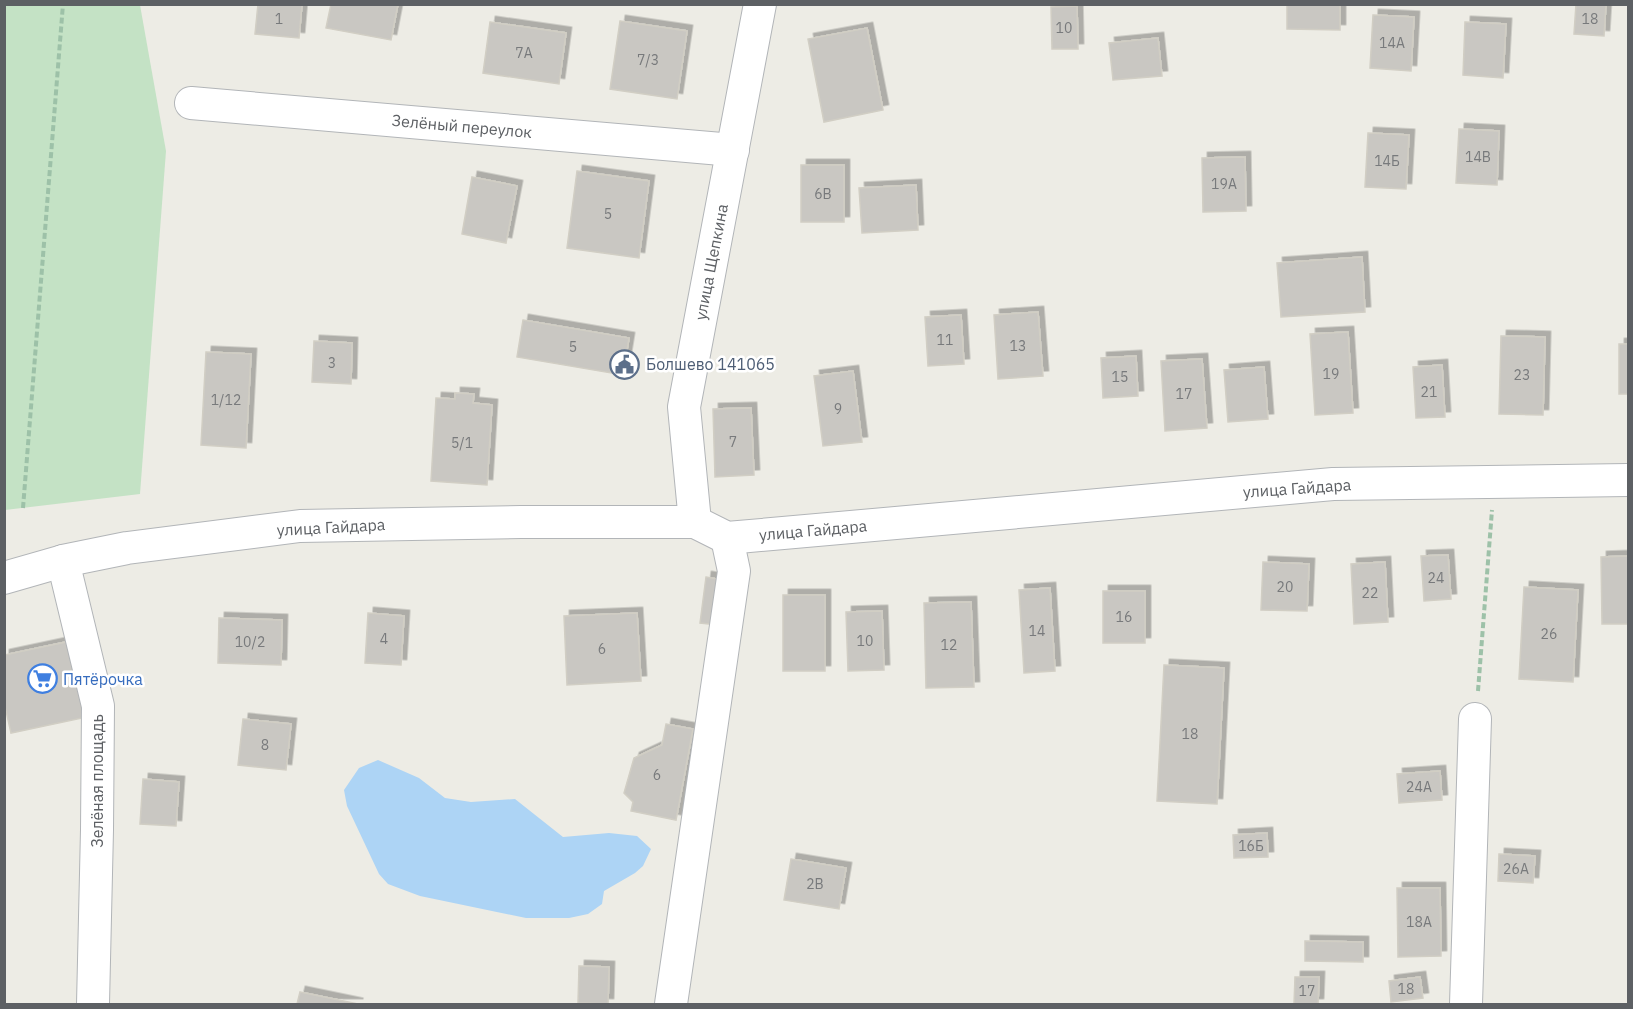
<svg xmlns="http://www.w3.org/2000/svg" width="1633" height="1009" font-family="'IBM Plex Sans',sans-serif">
<defs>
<filter id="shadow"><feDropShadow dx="5.5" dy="-5.5" stdDeviation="0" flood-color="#0004"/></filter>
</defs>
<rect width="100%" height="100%" fill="#edece5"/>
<path fill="#c4e2c5" d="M4 5H140L166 151 140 494 5 510Z"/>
<path fill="#add4f5" d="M378 760 419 778 445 798 471 802 515 799 563 837 609 833 637 836 651 849 643 866 635 873 604 891 602 904 588 914 569 918H526L420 896 388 884 379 874 347 806 344 790 359 768Z"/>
<g fill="#c9c7c2" stroke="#d1cec4" stroke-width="1.5" filter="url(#shadow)">
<path d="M258 4H302L299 38 255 34Z"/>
<path d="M331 4H398L391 40 326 28Z"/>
<path d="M1287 4H1340V30L1287 29Z"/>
<path d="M1576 4H1606L1604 36 1574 34Z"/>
<path d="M1077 6 1078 49H1052L1051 7Z"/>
<path d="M1373 15 1414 17 1411 71 1370 68Z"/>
<path d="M620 21 687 31 677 99 610 89Z"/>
<path d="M490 22 566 33 559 84 483 73Z"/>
<path d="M1465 22 1506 24 1503 78 1463 75Z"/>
<path d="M867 28 883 110 824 122 808 39Z"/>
<path d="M1158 38 1162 76 1113 80 1109 43Z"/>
<path d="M1459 129 1499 131 1497 185 1456 183Z"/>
<path d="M1368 133 1409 135 1406 189 1365 187Z"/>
<path d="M1245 157 1246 211 1203 212 1202 158Z"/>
<rect x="801" y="165" width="43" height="57"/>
<path d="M577 171 649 181 639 258 567 248Z"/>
<path d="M472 177 517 186 506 243 462 234Z"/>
<path d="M916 185 918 230 862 233 859 188Z"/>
<path d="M1362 257 1365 312 1281 317 1277 263Z"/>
<path d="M1038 312 1043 376 998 379 994 315Z"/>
<path d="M961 315 964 364 928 366 925 317Z"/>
<path d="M523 320 629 338 623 375 517 357Z"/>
<path d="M1348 332 1353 413 1315 415 1310 334Z"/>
<path d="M1501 336 1545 337 1543 415 1499 414Z"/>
<path d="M314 341 352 343 351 384 312 382Z"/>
<rect x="1619" y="344" width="9" height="50"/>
<path d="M206 352 251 354 246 448 201 445Z"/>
<path d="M1136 356 1138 396 1103 398 1101 358Z"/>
<path d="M1202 359 1207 428 1165 431 1161 361Z"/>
<path d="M1442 365 1445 417 1416 418 1413 367Z"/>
<path d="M1264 367 1268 419 1228 422 1224 370Z"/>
<path d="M853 371 862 442 823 446 814 376Z"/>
<path d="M455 393 474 394 473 403 492 405 487 485 431 481 436 398 455 399Z"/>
<path d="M751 408 754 475 715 477 713 409Z"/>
<path d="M1448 555 1451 599 1424 601 1421 556Z"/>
<path d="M1628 556V624H1602L1601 557Z"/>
<path d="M1263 562 1309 564 1307 611 1261 610Z"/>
<path d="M1385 562 1388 622 1354 624 1351 564Z"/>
<path d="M706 577 723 580 718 625 700 623Z"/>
<path d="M1524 587 1578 590 1573 682 1519 679Z"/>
<path d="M1050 588 1055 671 1024 673 1019 590Z"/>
<rect x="1103" y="591" width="42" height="52"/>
<rect x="783" y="595" width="42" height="76"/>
<path d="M971 602 974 687 926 688 924 603Z"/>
<path d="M882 611 884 670 848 671 846 612Z"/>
<path d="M368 613 404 616 401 665 365 663Z"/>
<path d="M637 613 641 681 567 685 564 616Z"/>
<path d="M219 618 282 620 281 665 218 663Z"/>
<path d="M71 641 87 717 11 733 4 702V655Z"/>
<path d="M1164 665 1224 668 1217 804 1157 801Z"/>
<path d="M243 719 291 724 286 770 238 765Z"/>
<path d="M666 724 693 729 676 820 631 811 633 802 624 793 634 758 662 745Z"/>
<path d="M1440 771 1442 800 1399 803 1397 774Z"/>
<path d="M143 779 179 782 176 826 140 824Z"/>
<path d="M1267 833 1268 857 1234 858 1233 835Z"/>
<path d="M1499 854 1535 856 1533 883 1498 881Z"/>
<path d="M791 859 846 868 839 909 784 900Z"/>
<path d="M1397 888H1440L1441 956 1398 957Z"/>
<path d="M1305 941 1363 942V962L1305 961Z"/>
<path d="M579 966 609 967 608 1004 578 1003Z"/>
<path d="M1295 977H1319L1318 1004H1294Z"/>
<path d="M1420 977 1423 998 1391 1002 1389 981Z"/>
<path d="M300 992 358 1004H297Z"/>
</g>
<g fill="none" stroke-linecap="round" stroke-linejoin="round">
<defs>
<g id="minor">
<path d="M191 103 733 150"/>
<path d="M695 522 684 407 760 4"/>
<path d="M63 561 98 706 97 830 93 1004"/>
<path d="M4 578 63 561 127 548 300 526 521 522H695L727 538 1333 484 1628 480"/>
<path d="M671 1004 734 571 727 538"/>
<path d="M1466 1004 1475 719"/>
</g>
</defs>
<use href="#minor" stroke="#b2b5b8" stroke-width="34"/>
<g stroke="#9dc1a8" stroke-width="4" stroke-dasharray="6 3" stroke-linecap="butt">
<path d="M23 508 63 4"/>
<path d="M1478 691 1492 510"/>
</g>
<use href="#minor" stroke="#fff" stroke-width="32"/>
</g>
<defs>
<symbol id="civic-ring" viewBox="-11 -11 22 22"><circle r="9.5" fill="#fff" stroke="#5c6f8a" stroke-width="1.5"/><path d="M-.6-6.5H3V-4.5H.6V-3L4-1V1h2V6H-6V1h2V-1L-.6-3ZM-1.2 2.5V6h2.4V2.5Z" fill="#5c6f8a"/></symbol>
<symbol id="supermarket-ring" viewBox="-11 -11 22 22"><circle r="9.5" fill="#fff" stroke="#3f7fe0" stroke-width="1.5"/><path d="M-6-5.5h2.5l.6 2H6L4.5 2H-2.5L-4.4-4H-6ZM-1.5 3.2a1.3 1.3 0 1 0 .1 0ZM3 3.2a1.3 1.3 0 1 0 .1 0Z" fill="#3f7fe0"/></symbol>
</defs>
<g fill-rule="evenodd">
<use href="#civic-ring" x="608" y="348" width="33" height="33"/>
<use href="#supermarket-ring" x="26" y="662" width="33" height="33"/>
</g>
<g text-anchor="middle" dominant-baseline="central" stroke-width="5" stroke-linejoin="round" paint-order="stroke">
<g font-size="14" fill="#787a7c">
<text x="279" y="19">1</text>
<text x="1590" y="19">18</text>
<text x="1064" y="28">10</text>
<text x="1392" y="43">14А</text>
<text x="524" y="53">7А</text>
<text x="648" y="60">7/3</text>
<text x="1478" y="157">14В</text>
<text x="1387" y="161">14Б</text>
<text x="1224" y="184">19А</text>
<text x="823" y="194">6В</text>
<text x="608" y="214">5</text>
<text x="945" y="340">11</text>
<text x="1018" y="346">13</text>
<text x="573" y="347">5</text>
<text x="332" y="363">3</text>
<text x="1331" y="374">19</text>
<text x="1522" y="375">23</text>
<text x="1120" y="377">15</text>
<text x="1429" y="392">21</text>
<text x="1184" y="394">17</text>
<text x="226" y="400">1/12</text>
<text x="838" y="409">9</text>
<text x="733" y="442">7</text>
<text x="462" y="443">5/1</text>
<text x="1436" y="578">24</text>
<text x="1285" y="587">20</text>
<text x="1370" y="593">22</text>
<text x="1124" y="617">16</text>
<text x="1037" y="631">14</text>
<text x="1549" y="634">26</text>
<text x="384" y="639">4</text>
<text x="865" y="641">10</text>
<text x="250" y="642">10/2</text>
<text x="949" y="645">12</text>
<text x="602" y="649">6</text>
<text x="1190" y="734">18</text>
<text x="265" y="745">8</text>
<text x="657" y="775">6</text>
<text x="1419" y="787">24А</text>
<text x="1251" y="846">16Б</text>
<text x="1516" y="869">26А</text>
<text x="815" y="884">2В</text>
<text x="1419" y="922">18А</text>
<text x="1406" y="989">18</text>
<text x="1307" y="991">17</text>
</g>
<g font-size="16" fill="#5d6064" stroke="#fff">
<text transform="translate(462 126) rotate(5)">Зелёный переулок</text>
<text transform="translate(711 262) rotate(-79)">улица Щепкина</text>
<text transform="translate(1297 488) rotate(-4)">улица Гайдара</text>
<text transform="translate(331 527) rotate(-3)">улица Гайдара</text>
<text transform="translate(813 530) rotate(-5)">улица Гайдара</text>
<text transform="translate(97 781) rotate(-90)">Зелёная площадь</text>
</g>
<g font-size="16" fill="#4e5e75" stroke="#fff" text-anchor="start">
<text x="646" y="364">Болшево 141065</text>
</g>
<g font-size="16" fill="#366cbe" stroke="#fff" text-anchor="start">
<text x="63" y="679">Пятёрочка</text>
</g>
</g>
<rect width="1633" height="1009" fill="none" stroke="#5d6064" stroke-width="12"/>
</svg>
